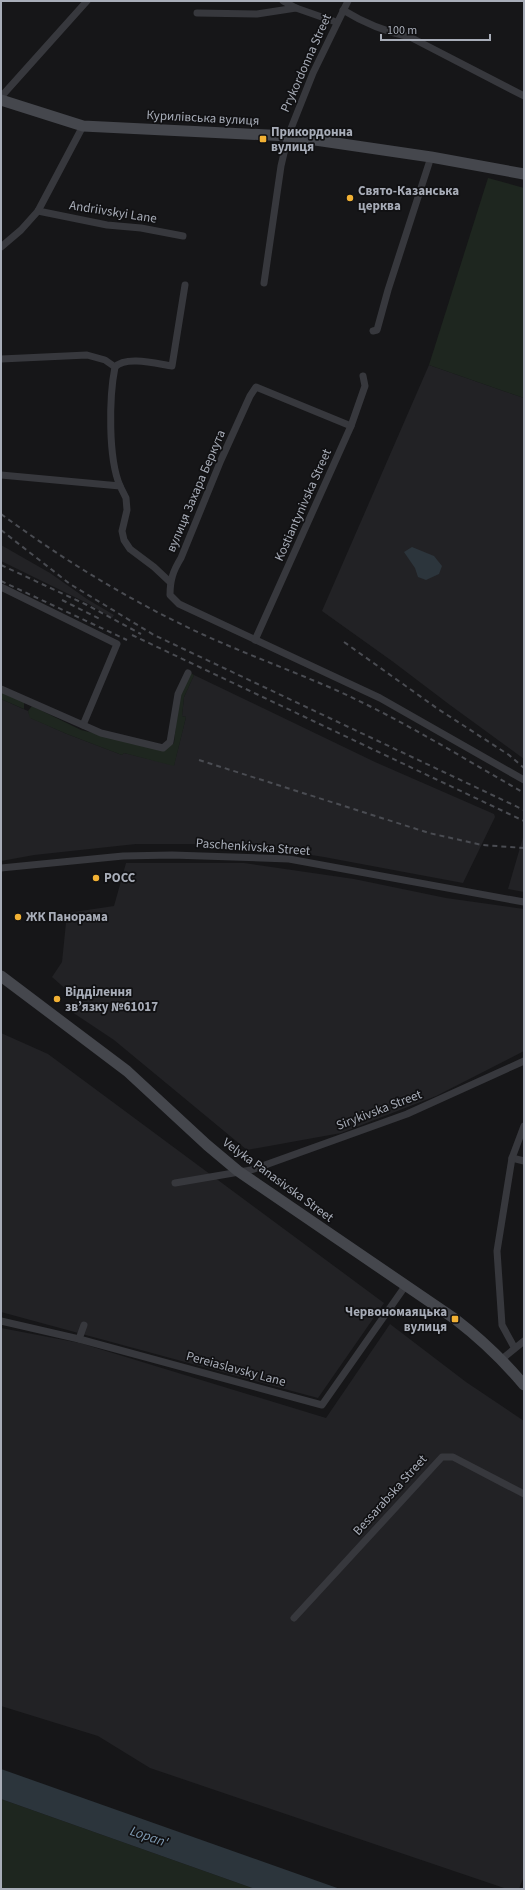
<svg xmlns="http://www.w3.org/2000/svg" width="525" height="1890" font-family="'Source Sans 3',sans-serif">
<rect width="100%" height="100%" fill="#161618"/>
<g fill="#222225">
<path d="M429 365 524 398V759L450 705 392 661 322 611Z"/>
<path d="M1 545 50 573 87 599 114 615 112 618 89 604 1 561Z"/>
<path d="M194 675 375 762 494 814 495 817 463 883 324 857 273 849 202 846 197 844H136L34 855 1 861V699L28 711 31 718 67 734 122 755 124 753 174 765 186 717 182 716 184 697Z"/>
<path d="M524 834V892L508 889Z"/>
<path d="M126 863H244L354 879 446 898 524 909V1051L436 1096 341 1133 247 1150 114 1040 69 1010 77 999 52 977 62 962 67 913 114 906Z"/>
<path d="M1 1033 48 1054 384 1303 318 1398 1 1312Z"/>
<path d="M390 1324 466 1382 524 1421V1876L519 1889H507L150 1768 98 1736 1 1706V1328L80 1343 326 1418Z"/>
</g>
<g fill="#1e261f">
<path d="M488 178 524 188V398L429 365Z"/>
<path d="M190 673 194 675 184 697 182 716 186 717 174 766 124 753 122 755 67 734 30 718 28 711 32 706 81 730 164 750 174 743 179 694Z"/>
<path d="M1 692 24 702V709L1 699Z"/>
<path d="M1 1799 255 1889H1Z"/>
</g>
<g fill="#2c353c">
<path d="M412 547 434 556 442 566 439 574 426 580 418 577 415 568 404 552Z"/>
<path d="M1 1769 340 1889H255L1 1799Z"/>
</g>
<g fill="none" stroke-linecap="round" stroke-linejoin="round">
<g stroke="#37383d" stroke-width="7">
<path d="M283 1 296 8 336 22"/>
<path d="M343 10C364 23 386 32 410 37L524 96"/>
<path d="M197 13 257 14 296 8"/>
<path d="M1 97 87 1"/>
<path d="M38 211 107 225 141 228 183 236"/>
<path d="M1 247 21 230 38 211 83 126"/>
<path d="M264 283 281 166 288 136 313 73 348 1"/>
<path d="M373 331 377 330 388 290 431 157"/>
<path d="M1 359 87 355 105 360 115 367C126 355 158 364 172 366L185 285"/>
<path d="M115 367C109 397 108 458 120 486"/>
<path d="M351 426 256 387 250 396 221 460 181 558C173 571 170 580 170 595L179 604 380 698 524 780"/>
<path d="M1 475 120 486 126 498 127 510 122 531 124 540 130 549 154 567 170 582"/>
<path d="M1 587 117 644 83 725"/>
<path d="M255 640 351 426 365 386 363 376"/>
<path d="M1 689 101 733 163 748 170 742 178 694 188 673"/>
<path d="M1 868 123 856 172 855 289 859 524 902"/>
<path d="M512 1158 524 1161"/>
<path d="M175 1183 251 1170 407 1114 524 1061"/>
<path d="M1 1321 79 1339 322 1405 406 1285"/>
<path d="M79 1339 84 1325"/>
<path d="M514 1347 502 1325 497 1251 512 1158 524 1126"/>
<path d="M502 1359 524 1341"/>
<path d="M294 1618 442 1457H453L524 1494"/>
</g>
<g stroke="#45474d" stroke-width="11">
<path d="M1 100 83 126 288 136 431 157 524 174"/>
<path d="M1 976 127 1071 207 1145 238 1171 455 1319C481 1339 503 1360 524 1385"/>
</g>
<g stroke="#4a4c52" stroke-width="2" stroke-dasharray="5 4" stroke-linecap="butt">
<path d="M1 514C65 561 132 602 204 635 248 655 293 671 338 691 402 720 463 758 524 793"/>
<path d="M1 530 70 584 154 635 524 810"/>
<path d="M1 565 87 605 141 634"/>
<path d="M1 581 127 640"/>
<path d="M62 600 100 619"/>
<path d="M132 635 524 821"/>
<path d="M344 642 438 709 509 755 524 768"/>
<path d="M199 760 429 833 482 845 524 848"/>
</g>
</g>
<g fill="#f2b134" stroke="#111113" stroke-width="1.5">
<rect x="259" y="135" width="8" height="8" rx="2"/>
<circle cx="350" cy="198" r="4"/>
<circle cx="96" cy="878" r="4"/>
<circle cx="18" cy="917" r="4"/>
<circle cx="57" cy="999" r="4"/>
<rect x="451" y="1315" width="8" height="8" rx="2"/>
</g>
<g text-anchor="middle" dominant-baseline="central" stroke-width="3.5" stroke-linejoin="round" paint-order="stroke">
<g font-size="13" fill="#a8adb8" stroke="#111113">
<text transform="translate(306 63) rotate(-66)">Prykordonna Street</text>
<text transform="translate(203 118) rotate(3)">Курилівська вулиця</text>
<text transform="translate(113 212) rotate(9)">Andriivskyi Lane</text>
<text transform="translate(196 491) rotate(-67)">вулиця Захара Беркута</text>
<text transform="translate(303 505) rotate(-66)">Kostiantynivska Street</text>
<text transform="translate(253 847) rotate(4)">Paschenkivska Street</text>
<text transform="translate(379 1110) rotate(-21)">Sirykivska Street</text>
<text transform="translate(278 1180) rotate(36)">Velyka Panasivska Street</text>
<text transform="translate(236 1369) rotate(15)">Pereiaslavsky Lane</text>
<text transform="translate(390 1495) rotate(-48)">Bessarabska Street</text>
</g>
<g font-size="13" font-weight="bold" fill="#a8adb8" stroke="#111113" text-anchor="start">
<text x="271" y="132">Прикордонна<tspan x="271" dy="15">вулиця</tspan></text>
<text x="358" y="191">Свято-Казанська<tspan x="358" dy="15">церква</tspan></text>
<text x="104" y="878">РОСС</text>
<text x="26" y="917">ЖК Панорама</text>
<text x="65" y="992">Відділення<tspan x="65" dy="15">зв’язку №61017</tspan></text>
<text x="447" y="1312" text-anchor="end">Червономаяцька<tspan x="447" dy="15">вулиця</tspan></text>
</g>
<g font-size="14" font-style="italic" fill="#7f9bb3" stroke="#111113">
<text transform="translate(149 1837) rotate(19)">Lopan'</text>
</g>
</g>
<rect width="525" height="1890" fill="none" stroke="#a8adb8" stroke-width="4"/>
<path d="M381 34v6h109v-6" fill="none" stroke="#a8adb8" stroke-width="2"/>
<text x="387" y="34" font-size="12" fill="#a8adb8" stroke="#111113" stroke-width="3" paint-order="stroke">100 m</text>
</svg>
